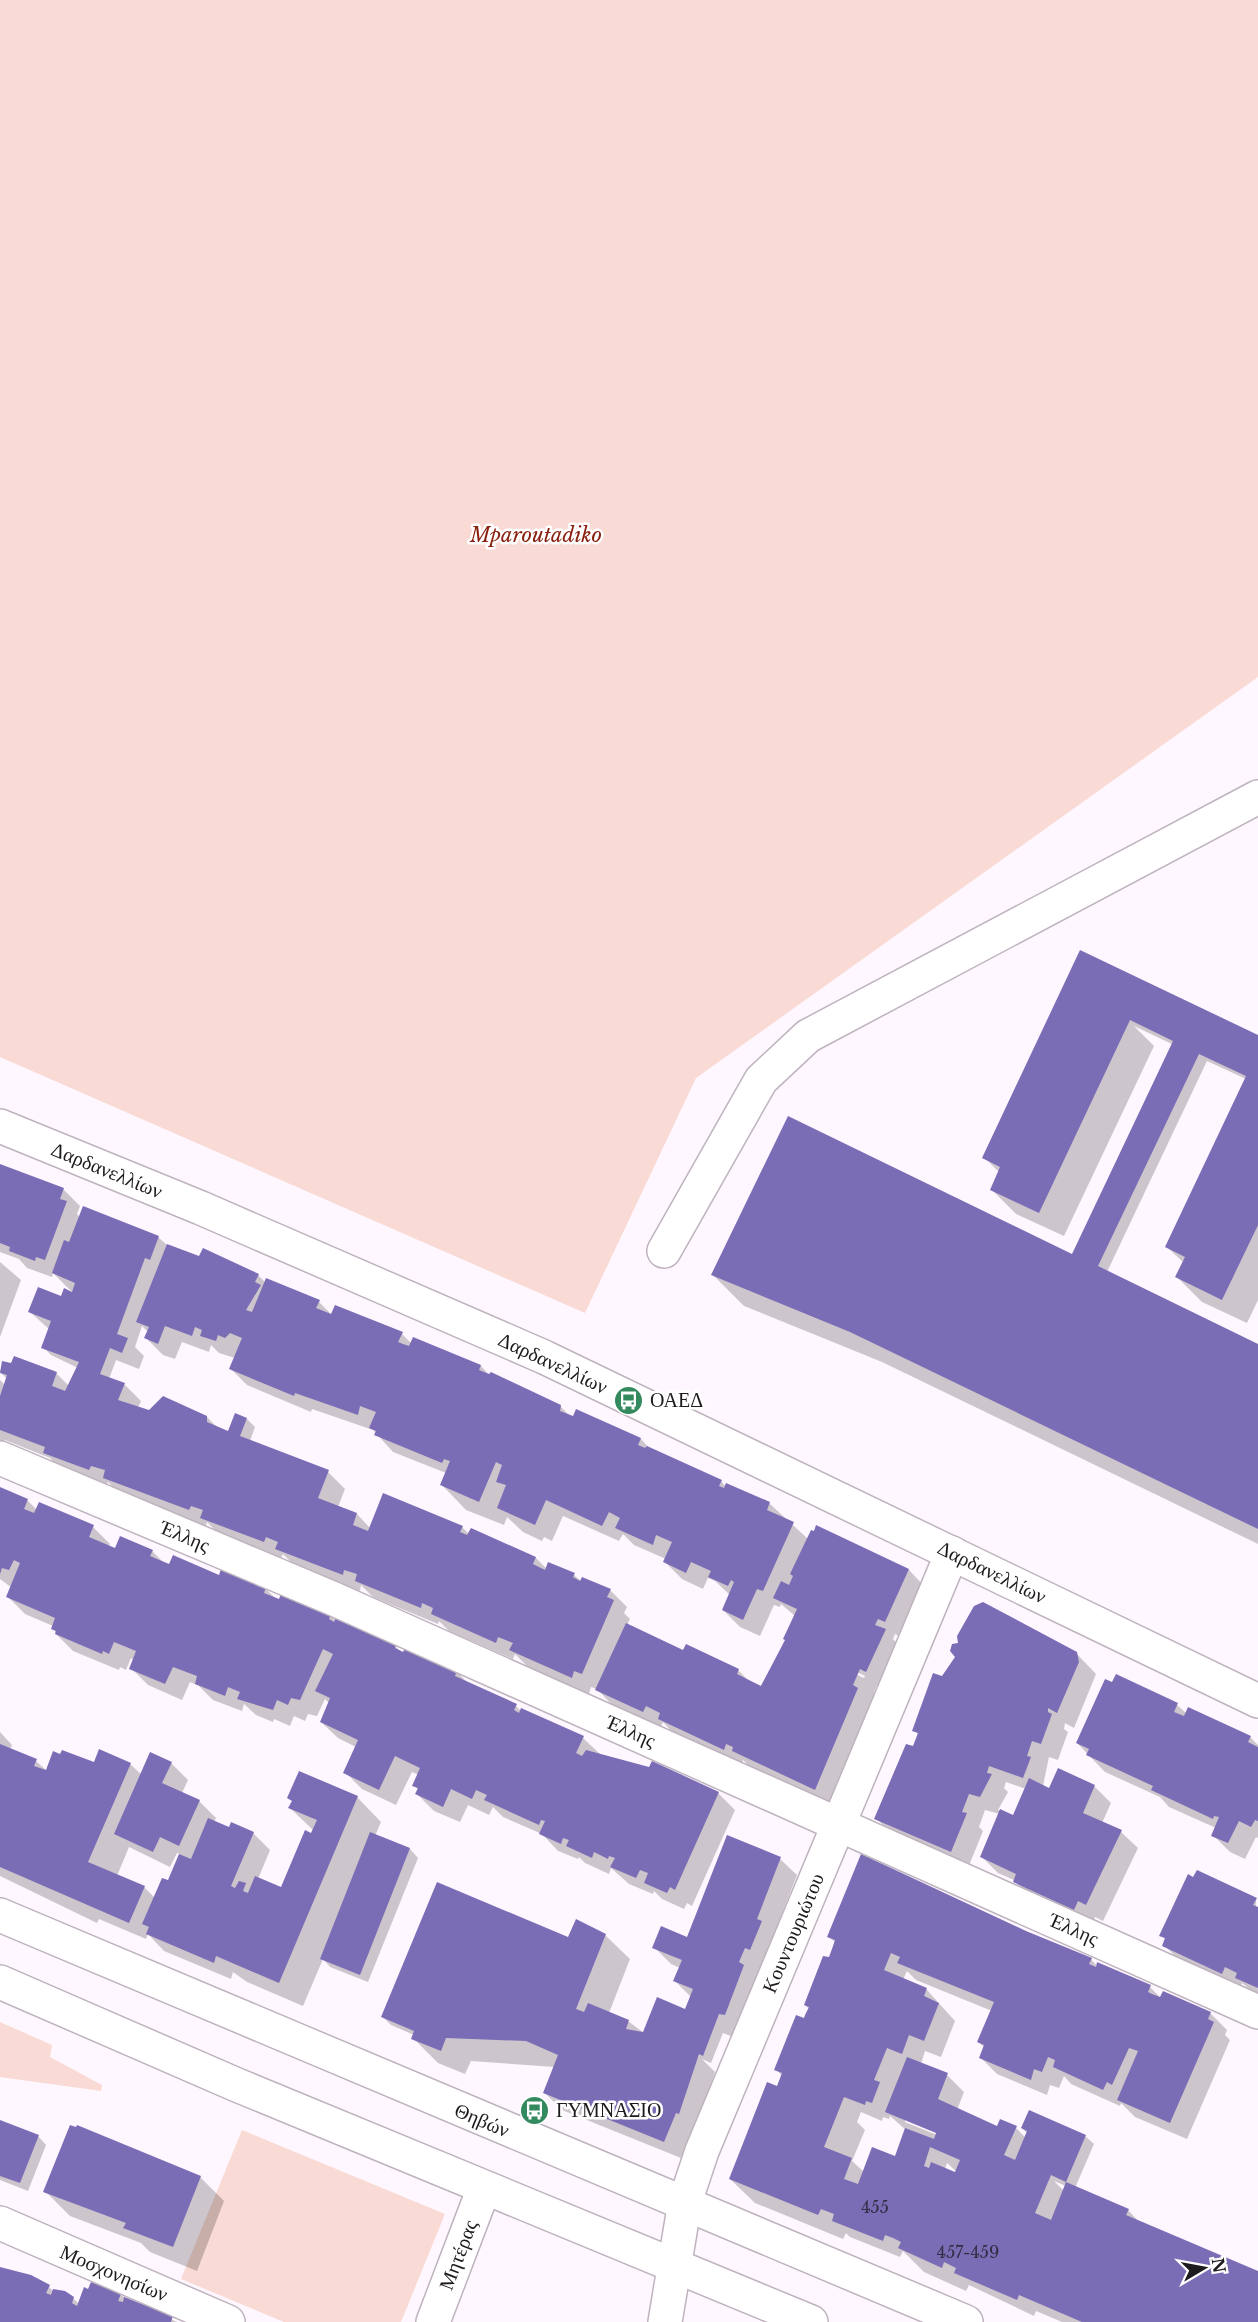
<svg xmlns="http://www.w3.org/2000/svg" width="1258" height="2322" font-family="'Libre Baskerville',serif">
<rect width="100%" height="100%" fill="#fff7ff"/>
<g fill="#f9dad4">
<path d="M0 0H1258V677L696 1078 585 1313 0 1057Z"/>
<path d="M0 2022 52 2045 50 2057 102 2085 101 2091 0 2077Z"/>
<path d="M242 2130 445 2214 401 2322H284L181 2279Z"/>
</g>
<g fill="#0003" fill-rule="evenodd">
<path d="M1064 989 1258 1038V1300L1247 1323 1202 1302 1177 1277 1184 1263 1167 1247 1246 1079 1207 1061 1107 1272 1258 1346V1544L882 1362 744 1306 713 1275 1079 1259 1174 1045 1134 1026 1154 1046 1064 1236 1016 1214 991 1189 999 1172 984 1157Z"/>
<path d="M0 1165 63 1189 80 1206 77 1214 80 1217 158 1237 167 1245 200 1258 258 1275 265 1282 319 1302 332 1315 402 1334 412 1344 414 1339 481 1366 490 1376 560 1406 571 1417 574 1418 577 1411 641 1439 650 1449 721 1481 726 1487 769 1503 808 1539 909 1570 925 1587 902 1638 895 1634 893 1639 902 1648 883 1688 877 1685 874 1692 882 1700 840 1813 758 1775 743 1760 741 1766 676 1736 663 1722 660 1728 614 1707 597 1689 591 1687 589 1694 528 1667 515 1654 513 1659 449 1631 439 1621 438 1624 373 1597 361 1585 360 1591 294 1565 283 1554 281 1558 219 1534 207 1522 206 1526 121 1495 108 1482 106 1486 61 1470 50 1458 5 1440 0 1449V1380L5 1385 7 1379 0 1372 3 1362 56 1373 69 1386 78 1368 51 1355 43 1347 50 1330 30 1312 75 1295 53 1273 52 1277 27 1268 19 1259 0 1252ZM142 1326 148 1332 146 1338 163 1355 175 1359 182 1342 209 1352 211 1345 219 1353 235 1358 230 1368 247 1385 311 1412 312 1409 373 1430 393 1452 446 1473 442 1485 466 1510 504 1525 507 1517 523 1532 542 1541 544 1537 552 1541 563 1516 619 1541 623 1534 634 1545 666 1559 665 1562 682 1579 703 1589 708 1578 715 1581 730 1595 723 1610 740 1627 760 1636 774 1605 780 1607 781 1604 795 1616 787 1640 760 1687 750 1682 738 1670 684 1652 627 1625 630 1619 624 1613 627 1607 610 1590 583 1579 582 1582 574 1575 549 1564 547 1569 536 1558 471 1530 469 1534 462 1527 384 1495 370 1528 357 1514 338 1507 345 1489 328 1472 250 1441 255 1427 247 1419 229 1433 218 1428 207 1417 149 1412 138 1408 141 1401 124 1384 109 1379 116 1360 139 1369 144 1356 135 1347ZM803 1646 865 1676 864 1678 803 1650Z"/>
<path d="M0 1262 21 1280 0 1337Z"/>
<path d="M0 1488 27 1500 37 1510 93 1527 110 1544 108 1547 116 1550 121 1538 152 1551 165 1564 265 1588 277 1600 330 1615 336 1621 395 1646 403 1654 456 1671 469 1684 516 1706 521 1711 583 1738 600 1754 718 1793 735 1810 692 1906 687 1903 684 1909 662 1899 654 1891 653 1894 629 1884 611 1868 609 1874 585 1863 579 1857 578 1859 558 1851 542 1834 503 1817 493 1807 489 1815 468 1805 460 1822 434 1811 417 1794 418 1790 414 1785 419 1775 412 1772 396 1805 362 1789 345 1772 356 1747 338 1738 321 1722 330 1704 325 1699 317 1716 308 1714 305 1721 294 1716 290 1726 274 1719 273 1722 256 1715 244 1704 242 1711 213 1700 199 1686 190 1682 182 1700 148 1685 131 1668 134 1660 131 1658 126 1670 120 1667 119 1670 73 1651 56 1634 53 1626 25 1614 8 1597 12 1588 0 1579Z"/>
<path d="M1076 1653 1096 1674 1074 1728 1065 1723 1064 1729 1068 1732 1058 1760 1049 1757 1043 1786 1050 1790 1094 1786 1111 1803 1102 1823 1121 1832 1138 1848 1103 1921 1095 1917 1091 1925 1032 1898 1014 1880 998 1873 981 1856 1000 1814 985 1810 979 1827 983 1831 968 1868 893 1835 876 1818 914 1748 919 1735 914 1730 942 1678ZM1006 1782 1026 1789 1014 1817 998 1810 1008 1792 1004 1788Z"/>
<path d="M1117 1676 1177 1705 1187 1714 1250 1737 1258 1745V1838L1256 1837 1245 1859 1230 1852 1213 1835 1216 1828 1169 1807 1160 1797 1105 1772 1077 1743Z"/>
<path d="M0 1732 12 1745 10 1750 36 1761 47 1771 94 1764H130L142 1775 171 1763 188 1780 182 1793 199 1801 216 1818 214 1822 229 1829 253 1833 270 1850 258 1879 282 1889 314 1831 290 1808 357 1797 381 1822 375 1836 410 1849 418 1858 368 1982 330 1967 323 1959 303 2006 247 1982 233 1972 231 1979 164 1951 148 1934 146 1939 99 1919 97 1923 0 1876ZM129 1847 170 1867 177 1853 180 1854 169 1882 155 1898 144 1887 117 1876Z"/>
<path d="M780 1859 797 1875 774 1934 778 1939 767 1966 762 1964 756 1979 761 1983 733 2037 723 2033 711 2063 702 2059 715 2072 696 2130 693 2129 681 2158 562 2110 545 2093 555 2067 471 2061 465 2074 438 2063 413 2038 414 2035 391 2025 383 2017 568 1939 605 1935 630 1959 609 2013 628 2021 644 2033 686 2011 691 1997 675 1981 680 1968 671 1964 654 1947 688 1939Z"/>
<path d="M1256 1899 1258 1996 1242 1983 1239 1990 1181 1962 1164 1945 1166 1940 1161 1935Z"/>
<path d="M1026 1932 1091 1959 1097 1966 1150 1987 1161 1998 1210 2013 1227 2030 1225 2035 1230 2040 1187 2139 1135 2117 1121 2103 1120 2106 1071 2084 1064 2076 1059 2088 1050 2085 1047 2095 997 2074 980 2057 985 2048 978 2042 992 2011 916 1980 907 1971 903 1980 927 1990 955 2021 941 2057 925 2051 921 2064 947 2075 964 2092 957 2110 997 2128H1016L1026 2138 1028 2134 1022 2128 1085 2136 1094 2144 1075 2188 1128 2210 1141 2224 1258 2273V2322H1062L1036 2311 1034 2316 969 2285 966 2291 924 2272 903 2251 900 2257 850 2237 846 2233 843 2239 755 2203 730 2179 778 2088 782 2076 776 2069 809 2009 805 2005 836 1943 829 1937ZM861 2112 882 2121 883 2117 889 2119 890 2116 906 2130 896 2158 864 2172 852 2161 865 2130 857 2122ZM905 2119 943 2134 942 2137 905 2122ZM947 2163 961 2176 945 2169ZM1054 2181 1066 2186 1064 2191Z"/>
<path d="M0 2122 38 2136 46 2145 28 2191 0 2180Z"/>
<path d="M200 2177 224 2201 197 2271 150 2252 141 2243 70 2216 45 2191Z"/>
<path d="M0 2269 49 2287 54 2292 73 2298 79 2304 120 2295 177 2322H0Z"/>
</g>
<g fill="#7b6cb6" fill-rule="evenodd">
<path d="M1080 950 1258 1035V1225L1222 1300 1175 1277 1185 1257 1165 1247 1246 1076 1199 1054 1098 1266 1258 1344V1529L850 1332 711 1275 788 1116 1072 1254 1173 1041 1130 1020 1039 1213 990 1190 1000 1167 982 1158Z"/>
<path d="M0 1164 64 1188 60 1199 67 1201 45 1260 36 1257 35 1261 9 1251 10 1247 0 1243Z"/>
<path d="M83 1206 159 1236 150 1260 145 1258 117 1334 128 1338 122 1353 110 1348 100 1374 125 1383 118 1400 149 1410 163 1396 207 1416V1422L228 1431 235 1413 247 1418 240 1436 329 1470 318 1498 357 1513 353 1525 368 1531 383 1493 463 1526 460 1532 467 1535 471 1528 536 1557 533 1564 545 1570 548 1562 575 1573 573 1577 580 1581 582 1577 611 1589 607 1597 614 1600 582 1674 574 1671 572 1678 509 1650 513 1643 498 1637 496 1643 431 1614 433 1608 422 1603 421 1608 355 1581 357 1574 344 1570 343 1575 275 1549 278 1542 266 1537 264 1542 200 1518 203 1510 191 1506 189 1510 103 1478 105 1470 91 1466 89 1470 43 1453 45 1447 0 1430V1396L7 1375 0 1373 2 1361 11 1363 14 1356 57 1372 52 1386 65 1391 79 1362 41 1348 51 1321 28 1312 38 1287 61 1296 64 1288 72 1292 75 1283 52 1273 64 1240 69 1242Z"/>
<path d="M167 1244 199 1256 203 1248 259 1274 255 1282 261 1285 246 1310 252 1312 266 1278 320 1300 316 1308 331 1314 335 1305 403 1332 398 1342 403 1344 409 1346 413 1337 481 1365 479 1370 489 1374 491 1372 561 1405 560 1411 573 1416 576 1409 641 1438 638 1445 645 1448 647 1446 722 1480 719 1486 724 1488 726 1483 770 1502 767 1510 794 1522 763 1591 757 1589 743 1620 722 1610 734 1582 731 1580 728 1586 708 1577 711 1571 691 1562 686 1573 663 1562 672 1542 656 1535 653 1545 615 1528 620 1518 609 1512 602 1526 546 1500 535 1525 497 1508 506 1485 496 1482 502 1465 496 1462 479 1502 440 1485 450 1461 444 1459 442 1463 374 1435 376 1431 369 1428 376 1412 360 1406 358 1415 295 1393 294 1396 229 1369 242 1338 230 1333 225 1338 218 1335 216 1341 200 1336 202 1330 195 1327 192 1336 165 1326 158 1344 144 1338 149 1327 136 1322Z"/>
<path d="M0 1487 28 1499 24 1509 34 1513 39 1502 94 1525 89 1537 115 1548 120 1536 153 1550 150 1556 169 1564 173 1555 219 1575 221 1569 266 1587 264 1593 279 1599 281 1594 331 1614 329 1619 334 1622 336 1617 396 1645 395 1648 403 1652 406 1646 457 1670 455 1676 517 1704 514 1710 519 1713 521 1708 584 1736 576 1753 582 1756 586 1750 649 1767 652 1761 719 1792 675 1890 670 1887 667 1893 644 1883 648 1873 640 1870 636 1878 610 1867 615 1858 609 1856 608 1859 594 1852 592 1858 566 1846 569 1840 563 1838 561 1844 539 1834 545 1821 541 1820 539 1825 484 1800 487 1795 476 1790 472 1799 451 1789 443 1807 415 1794 418 1788 412 1786 420 1768 395 1756 379 1790 343 1773 358 1740 320 1722 330 1698 315 1691 333 1654 323 1649 300 1700 291 1698 288 1705 277 1700 273 1710 237 1699 240 1692 228 1687 225 1696 195 1684 197 1676 173 1667 165 1684 129 1669 136 1651 114 1642 109 1654 103 1651 102 1654 55 1634 56 1631 51 1629 55 1618 6 1597 20 1563 14 1560 9 1570 2 1568 0 1574Z"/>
<path d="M816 1525 909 1569 885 1622 878 1619 875 1625 886 1629 866 1672 860 1669 853 1685 858 1688 815 1790 732 1751 733 1747 726 1744 724 1750 658 1719 660 1713 646 1706 643 1712 595 1690 626 1623 683 1650 686 1644 739 1669 737 1674 761 1686 785 1640 783 1639 797 1609 773 1598 781 1581 789 1585 793 1576 790 1574 811 1530 814 1531Z"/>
<path d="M983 1602 1077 1652 1079 1662 1057 1713 1048 1708V1712L1052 1714 1041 1744 1032 1741 1027 1756 1031 1757 1023 1778 989 1766 987 1773 992 1774 980 1797 969 1794 962 1812 967 1813 951 1852 874 1819 906 1744 913 1746 918 1733 912 1731 933 1673 942 1676 955 1657 950 1651 952 1644 958 1643 957 1636 974 1606Z"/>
<path d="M1116 1674 1178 1703 1174 1712 1184 1716 1188 1707 1251 1736 1248 1742 1258 1747V1821L1255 1820 1251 1827 1239 1821 1228 1843 1211 1836 1219 1817 1214 1816 1213 1819 1151 1790 1153 1786 1086 1755 1089 1749 1076 1743 1105 1679 1112 1682Z"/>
<path d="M0 1744 37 1759 34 1766 46 1770 53 1751 60 1754 62 1750 94 1762 99 1749 131 1763 88 1862 145 1886 129 1923 0 1867Z"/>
<path d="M150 1752 172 1762 162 1783 200 1800 179 1846 160 1837 153 1852 114 1834Z"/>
<path d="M1058 1768 1095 1785 1083 1813 1122 1830 1086 1905 1078 1901 1074 1910 1013 1882 1016 1874 980 1857 1000 1809 1013 1815 1029 1778 1049 1788Z"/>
<path d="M299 1771 358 1796 279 1983 216 1956 214 1963 146 1934 149 1927 142 1924 162 1878 168 1880 179 1854 191 1859 208 1818 229 1827 231 1822 254 1832 231 1886 235 1888 239 1881 246 1883 243 1891 248 1893 255 1876 281 1887 305 1830 311 1833 317 1820 288 1808 292 1801 287 1798Z"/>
<path d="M370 1832 410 1848 360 1975 320 1959Z"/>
<path d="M727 1835 781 1857 757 1919 762 1921 750 1950 745 1948 739 1962 744 1965 725 2015 719 2014 703 2056 699 2054 679 2114 676 2113 664 2142 543 2093 558 2055 526 2041 446 2038 441 2051 411 2039 414 2031 381 2017 437 1882 568 1937 576 1919 606 1934 576 2009 584 2012 588 2003 629 2020 626 2029 643 2032 657 1997 685 2009 693 1989 673 1981 682 1960 652 1948 661 1926 687 1937Z"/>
<path d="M861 1854 1026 1931 1092 1958 1089 1964 1096 1967 1097 1962 1151 1985 1148 1992 1152 1994 1160 1997 1163 1991 1211 2012 1208 2019 1214 2022 1170 2123 1117 2100 1138 2051 1129 2048 1112 2085 1107 2082 1103 2090 1053 2067 1055 2060 1048 2057 1042 2072 1034 2069 1031 2080 979 2058 984 2045 977 2042 994 2002 897 1963 900 1957 891 1953 884 1970 927 1988 924 1996 939 2003 924 2041 909 2035 902 2054 887 2048 874 2080 880 2082 872 2103 866 2101 865 2105 844 2097 824 2147 852 2158 844 2179 858 2184 872 2147 895 2156 905 2128 934 2139 936 2133 885 2112 907 2057 948 2073 938 2099 997 2126 1000 2119 1017 2126 1004 2155 1015 2160 1027 2131 1021 2128 1029 2110 1086 2135 1066 2182 1051 2175 1035 2213 1051 2220 1066 2182 1129 2209 1126 2215 1258 2271V2322H1082L1019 2295 1017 2300 954 2273 956 2268 944 2262 942 2268 898 2248 901 2242 893 2238 885 2235 883 2241 832 2221 834 2214 821 2209 818 2215 729 2179 767 2082 777 2086 782 2073 774 2070 796 2015 804 2018 805 2015 809 2007 804 2005 823 1956 829 1957 832 1949 835 1940 827 1937ZM930 2147 960 2160 955 2172 931 2162 929 2168 924 2166Z"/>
<path d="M1197 1870 1257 1898 1253 1905 1258 1907V1988L1235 1978 1237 1973 1225 1967 1222 1974 1162 1946 1165 1938 1159 1936 1188 1874 1193 1877Z"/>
<path d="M0 2120 39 2135 20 2183 0 2176Z"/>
<path d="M70 2125 76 2127 77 2125 201 2176 173 2247 123 2228 126 2223 43 2192Z"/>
<path d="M0 2267 31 2275 50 2285 46 2293 51 2295 53 2289 65 2291 74 2297 72 2303 77 2306 84 2287 88 2289 91 2282 121 2294 118 2301 123 2302 124 2297 173 2316 171 2322H0Z"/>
</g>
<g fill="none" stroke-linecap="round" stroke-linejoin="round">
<defs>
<g id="minor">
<path d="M0 1126 201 1208 544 1357 1258 1701"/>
<path d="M664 1251 761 1080 808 1036 1258 797"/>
<path d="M0 1458 334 1599 1258 2012"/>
<path d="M0 2223 228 2322"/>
<path d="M433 2322 484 2188"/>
<path d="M665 2322 685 2202 702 2151 952 1553"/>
</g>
<g id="major">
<path d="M0 1915 966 2322"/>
<path d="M0 1982 237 2085 811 2322"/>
</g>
</defs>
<use href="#minor" stroke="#beb3be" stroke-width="36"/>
<use href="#major" stroke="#beb3be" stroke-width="36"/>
<use href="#minor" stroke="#fff" stroke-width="33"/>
<use href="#major" stroke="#fff" stroke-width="33"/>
</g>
<defs>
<symbol id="bus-disc" viewBox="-11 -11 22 22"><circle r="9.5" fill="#328a5e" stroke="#fff"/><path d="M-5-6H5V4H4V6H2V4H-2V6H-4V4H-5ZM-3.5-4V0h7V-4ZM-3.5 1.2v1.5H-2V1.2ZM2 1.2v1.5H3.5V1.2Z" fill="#fff"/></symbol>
</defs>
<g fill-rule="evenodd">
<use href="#bus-disc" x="612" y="1384" width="33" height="33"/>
<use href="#bus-disc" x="518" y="2094" width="33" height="33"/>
</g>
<g text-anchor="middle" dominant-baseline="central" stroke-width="5" stroke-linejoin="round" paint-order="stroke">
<g font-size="16" fill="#352e44">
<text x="875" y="2207">455</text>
<text x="968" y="2252">457-459</text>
</g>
<g font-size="20" font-style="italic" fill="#8a2110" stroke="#fff">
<text x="536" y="535">Mparoutadiko</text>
</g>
<g font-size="20" fill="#1e1a1e" stroke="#fff">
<text transform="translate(107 1170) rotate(22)">Δαρδανελλίων</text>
<text transform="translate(553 1363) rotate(25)">Δαρδανελλίων</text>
<text transform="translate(185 1536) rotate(23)">Έλλης</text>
<text transform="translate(992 1572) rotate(26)">Δαρδανελλίων</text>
<text transform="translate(631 1731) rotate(24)">Έλλης</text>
<text transform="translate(1074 1929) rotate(24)">Έλλης</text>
<text transform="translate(793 1933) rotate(-67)">Κουντουριώτου</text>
<text transform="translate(482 2120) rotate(23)">Θηβών</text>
<text transform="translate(458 2255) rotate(-69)">Μητέρας</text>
<text transform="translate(114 2273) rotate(23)">Μοσχονησίων</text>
</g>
<g font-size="20" fill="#1e1a1e" stroke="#fff" text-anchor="start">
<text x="650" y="1400">ΟΑΕΔ</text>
<text x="556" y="2110">ΓΥΜΝΑΣΙΟ</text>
</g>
</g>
<g transform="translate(1204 2268) rotate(80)" stroke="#ffffff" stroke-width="4.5" paint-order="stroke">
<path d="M0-4.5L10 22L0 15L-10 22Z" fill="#1e1a1e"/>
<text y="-9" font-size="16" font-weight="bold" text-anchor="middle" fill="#1e1a1e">N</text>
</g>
</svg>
